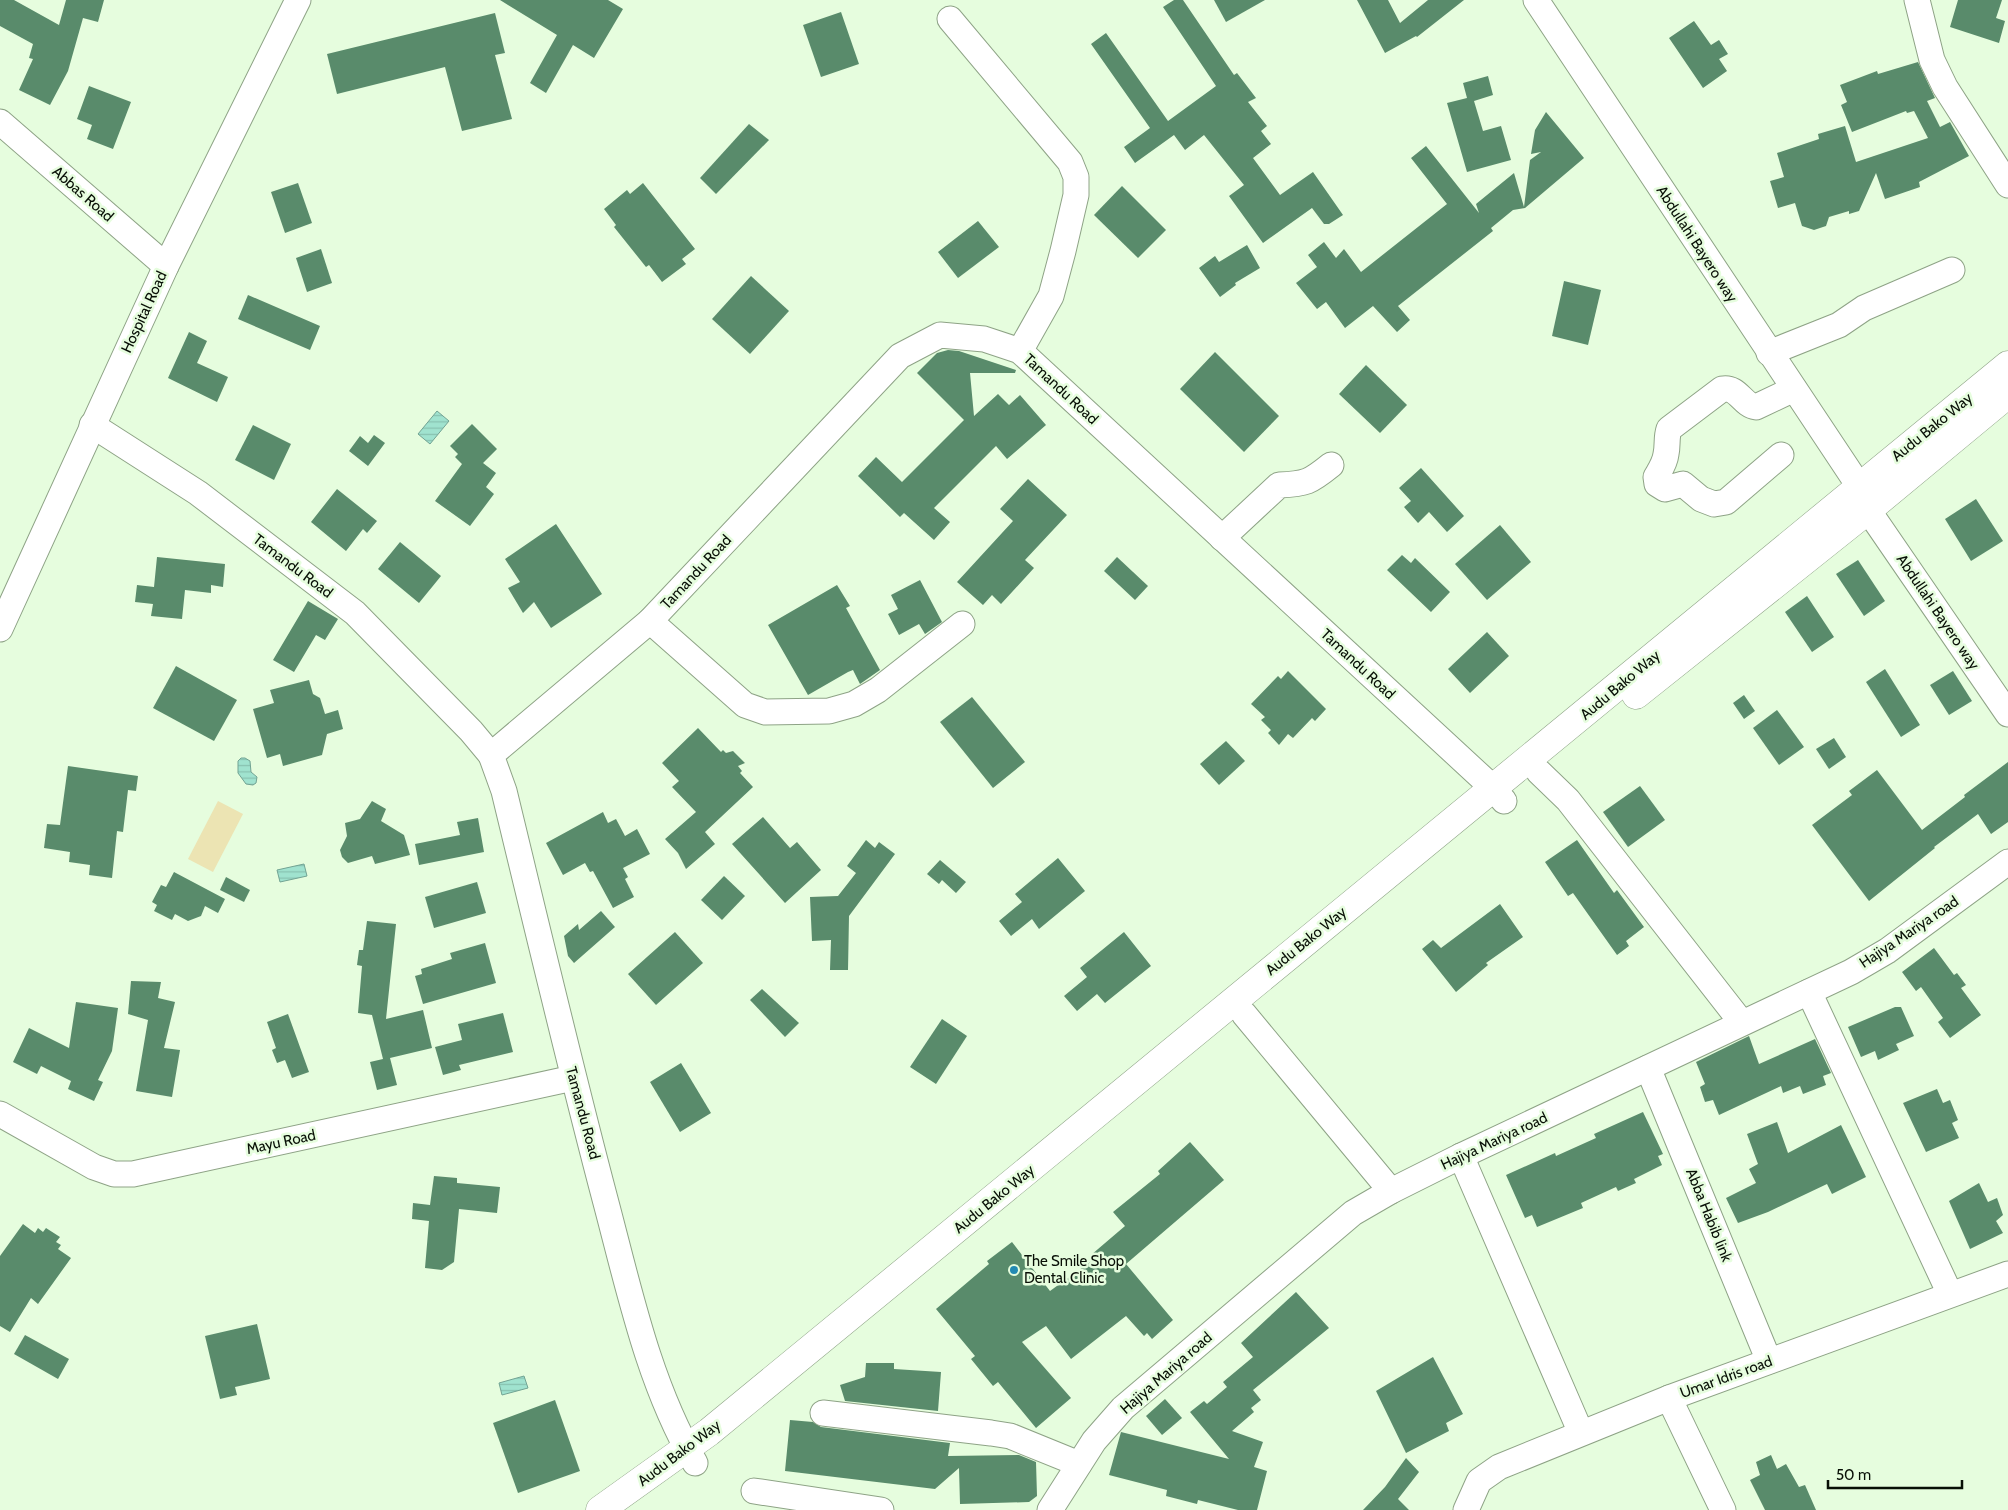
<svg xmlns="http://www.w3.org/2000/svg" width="2008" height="1510" font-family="Cabin,sans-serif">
<defs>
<pattern id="water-rules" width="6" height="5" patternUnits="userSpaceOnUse" patternTransform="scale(1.25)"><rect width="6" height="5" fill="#a0e3cf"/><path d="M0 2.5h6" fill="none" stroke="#88c2b0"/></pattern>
</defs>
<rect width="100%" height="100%" fill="#e6fdde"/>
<path fill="#ece4b3" d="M218 801 243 814 213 872 188 859Z"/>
<g fill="url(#water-rules)" stroke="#72a393">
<path d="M437 411 449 421 430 444 418 434Z"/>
<path d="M241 758H245L250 761 251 772 257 777 256 783 253 785 246 784 238 773V761Z"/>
<path d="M304 864 307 876 280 882 277 870Z"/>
<path d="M524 1376 528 1388 502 1395 499 1383Z"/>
</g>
<g fill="#598b6b">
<path d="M0 0H14L59 25 66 0H104L98 22 83 18 68 71 50 105 19 90 33 59 29 58 33 44 0 26Z"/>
<path d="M500 0H608L623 9 594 58 573 45 546 93 530 83 557 35Z"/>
<path d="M1174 0H1183L1234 75 1237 73 1256 98 1248 102 1267 126 1261 131 1271 144 1253 158 1280 195 1313 172 1343 215 1329 224H1324L1312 208 1263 243 1229 196 1244 185 1204 135 1185 150 1174 135 1135 163 1124 147 1150 128 1091 44 1106 33 1168 121 1216 86 1163 7Z"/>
<path d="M1214 0H1265L1226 22Z"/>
<path d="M1357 0H1388L1400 23 1428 0H1464L1417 37 1416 36 1385 53Z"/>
<path d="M1958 0H2002L1996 18 2005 21 1999 43 1950 27Z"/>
<path d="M841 12 859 64 821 77 803 25Z"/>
<path d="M495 13 505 53 495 55 512 119 462 131 445 67 337 94 327 54Z"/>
<path d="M1694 21 1711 45 1719 40 1728 54 1719 59 1727 71 1703 88 1669 38Z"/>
<path d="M1918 62 1935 98 1927 101 1940 127 1950 122 1969 156 1919 182 1920 187 1885 199 1876 173 1859 211 1849 214V211L1829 217 1826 226 1814 230 1802 226 1795 203 1778 208 1770 181 1784 177 1777 153 1819 139 1818 134 1845 126 1856 162 1928 138 1914 111 1907 113 1906 111 1852 132 1841 105 1847 102 1840 85 1877 71 1878 74Z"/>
<path d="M1488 76 1493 95 1474 101 1483 131 1501 126 1511 160 1467 172 1447 103 1467 98 1463 83Z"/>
<path d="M89 86 131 102 113 149 87 139 92 125 77 119Z"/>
<path d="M1546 112 1584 158 1525 208 1513 210 1491 228 1493 231 1398 306 1410 320 1397 332 1373 306 1345 328 1326 302 1317 309 1296 283 1317 267 1308 255 1324 242 1336 258 1344 249 1361 272 1447 204 1411 158 1426 146 1479 213 1476 204 1514 173 1524 207 1530 160 1541 152 1531 154 1535 130Z"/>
<path d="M749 124 769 140 716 194 700 178Z"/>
<path d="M298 183 312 223 285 233 271 192Z"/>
<path d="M643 183 695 249 682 259 686 264 662 282 649 265 646 267 614 227 616 225 604 209 627 190 630 194Z"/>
<path d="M1122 186 1166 230 1138 258 1094 215Z"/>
<path d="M978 221 999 247 958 278 938 252Z"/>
<path d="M1247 245 1260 268 1235 283 1236 285 1220 297 1199 268 1215 256 1219 262Z"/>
<path d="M321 249 332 283 307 292 296 258Z"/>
<path d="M751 276 789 311 750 354 712 319Z"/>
<path d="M1564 281 1601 290 1588 345 1552 336Z"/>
<path d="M248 295 320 326 310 350 238 319Z"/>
<path d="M189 332 207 341 197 363 228 377 217 402 168 378Z"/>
<path d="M948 350 959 351 1016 370 1015 373H970L974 416 998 394 1009 405 1020 395 1046 425 1007 459 996 446 934 508 950 522 934 540 904 513 900 517 858 476 876 457 902 482 964 420 917 373 937 353Z"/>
<path d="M1215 352 1279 416 1244 452 1180 389Z"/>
<path d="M1366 365 1407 405 1380 433 1339 394Z"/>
<path d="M472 424 497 449 483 463 496 473 486 487 494 494 470 526 435 501 462 464 455 457 458 454 450 446Z"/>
<path d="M253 425 291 444 274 480 235 460Z"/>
<path d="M374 435 385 443 368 466 349 451 360 436 368 443Z"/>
<path d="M1421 468 1464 516 1447 532 1429 512 1418 523 1404 507 1411 501 1399 488Z"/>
<path d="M1028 479 1067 515 1025 560 1034 568 1001 604 992 595 983 605 957 582 1013 521 1000 509Z"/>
<path d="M337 489 377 521 367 533 363 529 346 551 311 522Z"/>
<path d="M1976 499 2003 541 1971 561 1945 519Z"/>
<path d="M556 524 602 594 551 628 534 602 523 613 508 588 520 582 505 559Z"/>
<path d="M1500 525 1531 562 1487 600 1455 564Z"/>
<path d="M400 542 441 576 419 603 378 569Z"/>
<path d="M1402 555 1411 563 1415 558 1450 592 1431 612 1387 570Z"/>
<path d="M157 557 225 564 223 587 211 585V593L185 590 182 619 151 616 153 604 135 602 137 585 154 587Z"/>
<path d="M1117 557 1148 586 1135 600 1104 571Z"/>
<path d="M1858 560 1885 601 1864 616 1836 574Z"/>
<path d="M920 580 942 622 925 634 919 624 899 635 888 614 898 609 891 595Z"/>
<path d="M837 585 850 606 846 608 880 670 860 684 853 670 848 672 808 695 768 625Z"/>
<path d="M1807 596 1834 637 1812 652 1785 612Z"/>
<path d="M308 601 338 619 325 640 316 635 294 672 273 660Z"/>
<path d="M1487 632 1509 656 1470 693 1448 669Z"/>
<path d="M176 666 237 700 214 741 153 708Z"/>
<path d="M1885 669 1920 725 1901 737 1866 682Z"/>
<path d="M1288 671 1326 709 1315 721 1312 718 1293 738 1288 734 1279 745 1268 733 1271 730 1261 720 1265 717 1251 704 1278 676 1281 679Z"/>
<path d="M1953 671 1972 701 1949 715 1930 685Z"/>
<path d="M309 680 313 694 320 698 325 714 338 710 343 729 327 734 322 755 283 766 280 754 267 758 253 709 274 703 270 690Z"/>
<path d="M1744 695 1755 711 1744 719 1733 703Z"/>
<path d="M972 697 1025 762 993 788 940 722Z"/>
<path d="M1777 710 1804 747 1779 765 1753 728Z"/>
<path d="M698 728 721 752 723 750 726 753 733 751 745 763 738 766 742 771 740 773 753 787 705 832 715 844 686 869 678 853 665 839 696 812 672 787 679 781 662 763Z"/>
<path d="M1834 738 1846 757 1829 769 1816 749Z"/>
<path d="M1226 741 1245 761 1219 785 1200 764Z"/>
<path d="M2008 762V822L1991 834 1978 814 1934 847 1935 848 1869 901 1812 825 1852 795 1849 791 1877 770 1922 830 1965 797 1964 795Z"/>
<path d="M68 766 138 776 136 791 128 790 123 832 117 831 112 878 89 875 90 865 69 862 70 852 44 848 47 824 60 825Z"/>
<path d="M1640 786 1665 820 1628 847 1603 812Z"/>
<path d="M372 801 386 809 381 821 404 835 410 855 375 864 372 856 348 863 342 857 340 850 347 836 345 823 360 819Z"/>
<path d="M603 812 608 823 616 819 625 836 637 829 650 854 623 868 628 877 625 879 634 897 613 908 593 871 590 872 585 863 563 875 546 843Z"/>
<path d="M763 817 790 848 797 842 821 870 785 903 732 844Z"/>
<path d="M478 818 484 852 419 865 415 844 460 835 457 822Z"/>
<path d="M866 840 875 848 879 842 895 854 849 916 848 970H830L831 940 812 941 810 897 838 896 856 873 847 866Z"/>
<path d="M1577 840 1614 893 1617 890 1644 927 1626 941 1629 946 1617 955 1573 893 1568 896 1545 862Z"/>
<path d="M1058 858 1085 891 1039 929 1032 919 1011 936 999 921 1022 902 1015 894Z"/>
<path d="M940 860 966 882 956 893 942 880 939 884 927 874Z"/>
<path d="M174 872 225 899 218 913 205 906 201 916 188 921 175 914 172 920 154 911 157 905 152 902 161 885 166 887Z"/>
<path d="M724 876 745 896 722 920 701 900Z"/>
<path d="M226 877 250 890 244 902 220 890Z"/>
<path d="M477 882 486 913 434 928 425 897Z"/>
<path d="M1500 904 1523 937 1486 963 1488 965 1456 992 1422 949 1433 940 1441 948Z"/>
<path d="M601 911 615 927 574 963 568 956 564 936 578 924 579 930Z"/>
<path d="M367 921 396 924 386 1019 423 1010 432 1048 390 1058 397 1085 377 1090 370 1062 383 1059 372 1015 358 1013 362 966 357 965 359 950H363Z"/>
<path d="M675 932 703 963 656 1005 628 974Z"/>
<path d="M1124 932 1151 966 1105 1003 1097 994 1077 1011 1064 996 1087 977 1080 968Z"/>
<path d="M485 943 496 983 423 1004 415 976 422 974 421 969 452 959 450 953Z"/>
<path d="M1934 948 1954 975 1957 973 1966 985 1961 988 1981 1015 1950 1038 1938 1022 1943 1018 1921 987 1916 991 1902 972Z"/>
<path d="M131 981 161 982 158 998 175 1002 164 1048 180 1050 172 1097 136 1091 148 1020 128 1014Z"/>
<path d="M762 989 799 1023 785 1037 750 1000Z"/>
<path d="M76 1002 118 1008 112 1051 98 1080 103 1082 94 1101 68 1089 71 1081 41 1066 37 1074 13 1062 29 1028 69 1048Z"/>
<path d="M1895 1007H1901L1914 1036 1896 1044 1899 1050 1878 1060 1875 1051 1861 1057 1848 1027Z"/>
<path d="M503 1013 513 1052 459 1065 461 1070 443 1075 435 1047 462 1040 458 1024Z"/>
<path d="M288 1014 309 1072 292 1078 285 1060 277 1063 272 1050 276 1048 267 1022Z"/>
<path d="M942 1019 967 1036 936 1084 910 1067Z"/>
<path d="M1749 1036 1759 1064 1815 1039 1831 1073 1823 1076 1826 1085 1803 1094 1800 1086 1783 1093 1781 1086 1719 1115 1713 1100 1705 1102 1700 1087 1705 1084 1696 1062Z"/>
<path d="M681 1063 711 1113 680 1132 650 1082Z"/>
<path d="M1937 1089 1943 1103 1950 1100 1958 1120 1952 1123 1959 1138 1926 1152 1903 1103Z"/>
<path d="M1643 1112 1663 1154 1658 1156 1662 1165 1634 1179 1636 1183 1618 1191 1616 1187 1581 1203 1583 1208 1537 1227 1532 1215 1525 1218 1506 1175 1555 1153 1556 1156 1596 1138 1594 1134Z"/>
<path d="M1777 1122 1788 1153 1841 1125 1866 1177 1832 1194 1827 1184 1768 1212 1738 1223 1726 1198 1756 1183 1749 1169 1758 1164 1747 1134Z"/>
<path d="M1190 1142 1224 1180 1126 1264 1173 1320 1152 1339 1147 1333 1144 1336 1126 1316 1071 1359 1046 1326 1022 1342 1071 1398 1036 1428 998 1382 993 1386 971 1359 975 1356 936 1309 989 1264 987 1261 1012 1242 1050 1291 1094 1259 1091 1255 1125 1226 1113 1212 1160 1174 1158 1171Z"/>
<path d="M434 1176 457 1178V1183L500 1187 497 1213 459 1209 454 1262 442 1270 425 1268 429 1221 412 1219 413 1203 430 1205Z"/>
<path d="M1979 1183 1988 1202 1997 1198 2003 1215 1996 1221 2003 1233 1970 1249 1949 1201Z"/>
<path d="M23 1224 35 1233 38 1228 43 1232 46 1228 60 1237 56 1242 61 1245 58 1249 71 1258 38 1304 31 1298 10 1332 0 1326V1256Z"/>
<path d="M1296 1292 1329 1328 1253 1390 1261 1400 1251 1408 1254 1412 1232 1431 1263 1442 1254 1467 1267 1471 1257 1510H1238L1198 1500 1197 1504 1166 1496 1167 1490 1109 1475 1121 1432 1229 1459 1190 1412 1204 1401 1207 1404 1227 1387 1223 1382 1253 1357 1241 1343Z"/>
<path d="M257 1324 270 1379 235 1387 237 1395 220 1399 205 1336Z"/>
<path d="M25 1335 69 1359 58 1379 14 1354Z"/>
<path d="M1433 1357 1463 1414 1446 1423 1449 1431 1406 1453 1376 1391Z"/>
<path d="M866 1363H894V1369L941 1372 938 1411 845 1401 840 1385 865 1377Z"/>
<path d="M1165 1399 1182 1418 1162 1435 1146 1416Z"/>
<path d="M555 1400 580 1471 518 1493 493 1423Z"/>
<path d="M790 1420 813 1422 821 1427 950 1443 948 1456 1019 1455 1036 1462 1037 1496 1029 1502 960 1504 959 1468 935 1489 785 1471Z"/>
<path d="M1771 1455 1777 1469 1786 1464 1799 1487 1805 1485 1816 1510H1765L1750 1480 1760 1475 1756 1462Z"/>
<path d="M1406 1458 1419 1472 1398 1499 1409 1510H1363L1385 1487Z"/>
</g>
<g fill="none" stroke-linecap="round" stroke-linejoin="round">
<defs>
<g id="minor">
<path d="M1536 0 1859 486"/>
<path d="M1917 0 1932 60 1945 87 2008 185"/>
<path d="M950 19 1070 162 1076 177V195L1063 251 1051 296 1020 351"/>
<path d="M0 122 166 266"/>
<path d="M1769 353 1839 325 1864 308 1952 270"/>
<path d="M92 425 198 493 355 613 471 731 491 755"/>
<path d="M1781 455 1726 502 1714 504 1701 499 1683 484 1665 489 1657 484 1656 477C1660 470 1665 463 1666 454 1668 445 1666 438 1669 429L1722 389C1738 386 1742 405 1756 407L1794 389"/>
<path d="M1868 510 2008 714"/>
<path d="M1222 538 1279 485C1306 484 1310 482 1331 465"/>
<path d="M650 621 745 705 765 712 829 711 854 704 878 690 962 624"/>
<path d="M0 629 166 266 298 0"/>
<path d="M1539 772 1568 800 1742 1023"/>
<path d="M1809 992 1950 1294"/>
<path d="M1244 1014 1391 1191"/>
<path d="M1648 1068 1769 1361"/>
<path d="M0 1114 94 1167 114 1174H133L573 1078"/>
<path d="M1461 1156 1581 1433"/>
<path d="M1669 1398 1723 1510"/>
<path d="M823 1413 991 1433 1010 1436 1079 1464"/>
<path d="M695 1463C648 1382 629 1289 605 1199 569 1063 537 927 504 791L491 755 650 621 900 356 940 335 984 339 1020 351 1493 788 1504 801"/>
<path d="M754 1491 881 1510"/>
<path d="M1050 1510 1094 1441 1123 1408 1353 1213 1391 1191 1461 1156 1851 972 1887 951 2008 862"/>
<path d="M1466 1510 1479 1481 1499 1467 1669 1398 2008 1274"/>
</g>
<g id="major">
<path d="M1636 695 1868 510 2008 394"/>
<path d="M600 1510 709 1432 2008 365"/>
</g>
</defs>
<use href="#minor" stroke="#8ea386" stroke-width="27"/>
<use href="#major" stroke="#8ea386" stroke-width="29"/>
<use href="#minor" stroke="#fff" stroke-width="25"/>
<use href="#major" stroke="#fff" stroke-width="28"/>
</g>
<circle fill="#238ab2" stroke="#e6fdde" stroke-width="2" cx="1014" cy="1270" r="5"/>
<g text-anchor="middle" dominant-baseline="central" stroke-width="5" stroke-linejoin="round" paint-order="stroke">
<g font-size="15" fill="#080f06" stroke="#e6fdde">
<text transform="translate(83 194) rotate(41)">Abbas Road</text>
<text transform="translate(1697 244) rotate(57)">Abdullahi Bayero way</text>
<text transform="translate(144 312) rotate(-65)">Hospital Road</text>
<text transform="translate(1061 389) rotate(43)">Tamandu Road</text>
<text transform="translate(1932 427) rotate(-39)">Audu Bako Way</text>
<text transform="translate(293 566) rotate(37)">Tamandu Road</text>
<text transform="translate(696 572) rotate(-47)">Tamandu Road</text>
<text transform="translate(1938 612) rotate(56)">Abdullahi Bayero way</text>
<text transform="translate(1358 664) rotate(43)">Tamandu Road</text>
<text transform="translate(1620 685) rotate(-40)">Audu Bako Way</text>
<text transform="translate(1909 932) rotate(-34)">Hajiya Mariya road</text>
<text transform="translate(1306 941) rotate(-39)">Audu Bako Way</text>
<text transform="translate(583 1113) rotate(75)">Tamandu Road</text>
<text transform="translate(1494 1141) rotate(-25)">Hajiya Mariya road</text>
<text transform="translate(281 1142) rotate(-12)">Mayu Road</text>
<text transform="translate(994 1199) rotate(-39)">Audu Bako Way</text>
<text transform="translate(1709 1215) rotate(68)">Abba Habib link</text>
<text transform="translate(1166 1373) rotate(-41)">Hajiya Mariya road</text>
<text transform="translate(1726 1377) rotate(-20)">Umar Idris road</text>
<text transform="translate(679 1453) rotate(-37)">Audu Bako Way</text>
</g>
<g font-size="15" fill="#080f06" stroke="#e6fdde" text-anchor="start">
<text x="1024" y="1261">The Smile Shop<tspan x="1024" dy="17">Dental Clinic</tspan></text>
</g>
</g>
<path d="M1828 1480v8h134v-8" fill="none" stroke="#080f06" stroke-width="2.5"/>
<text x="1836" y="1480" font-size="15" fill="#080f06" stroke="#e6fdde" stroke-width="4" paint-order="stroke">50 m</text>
</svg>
